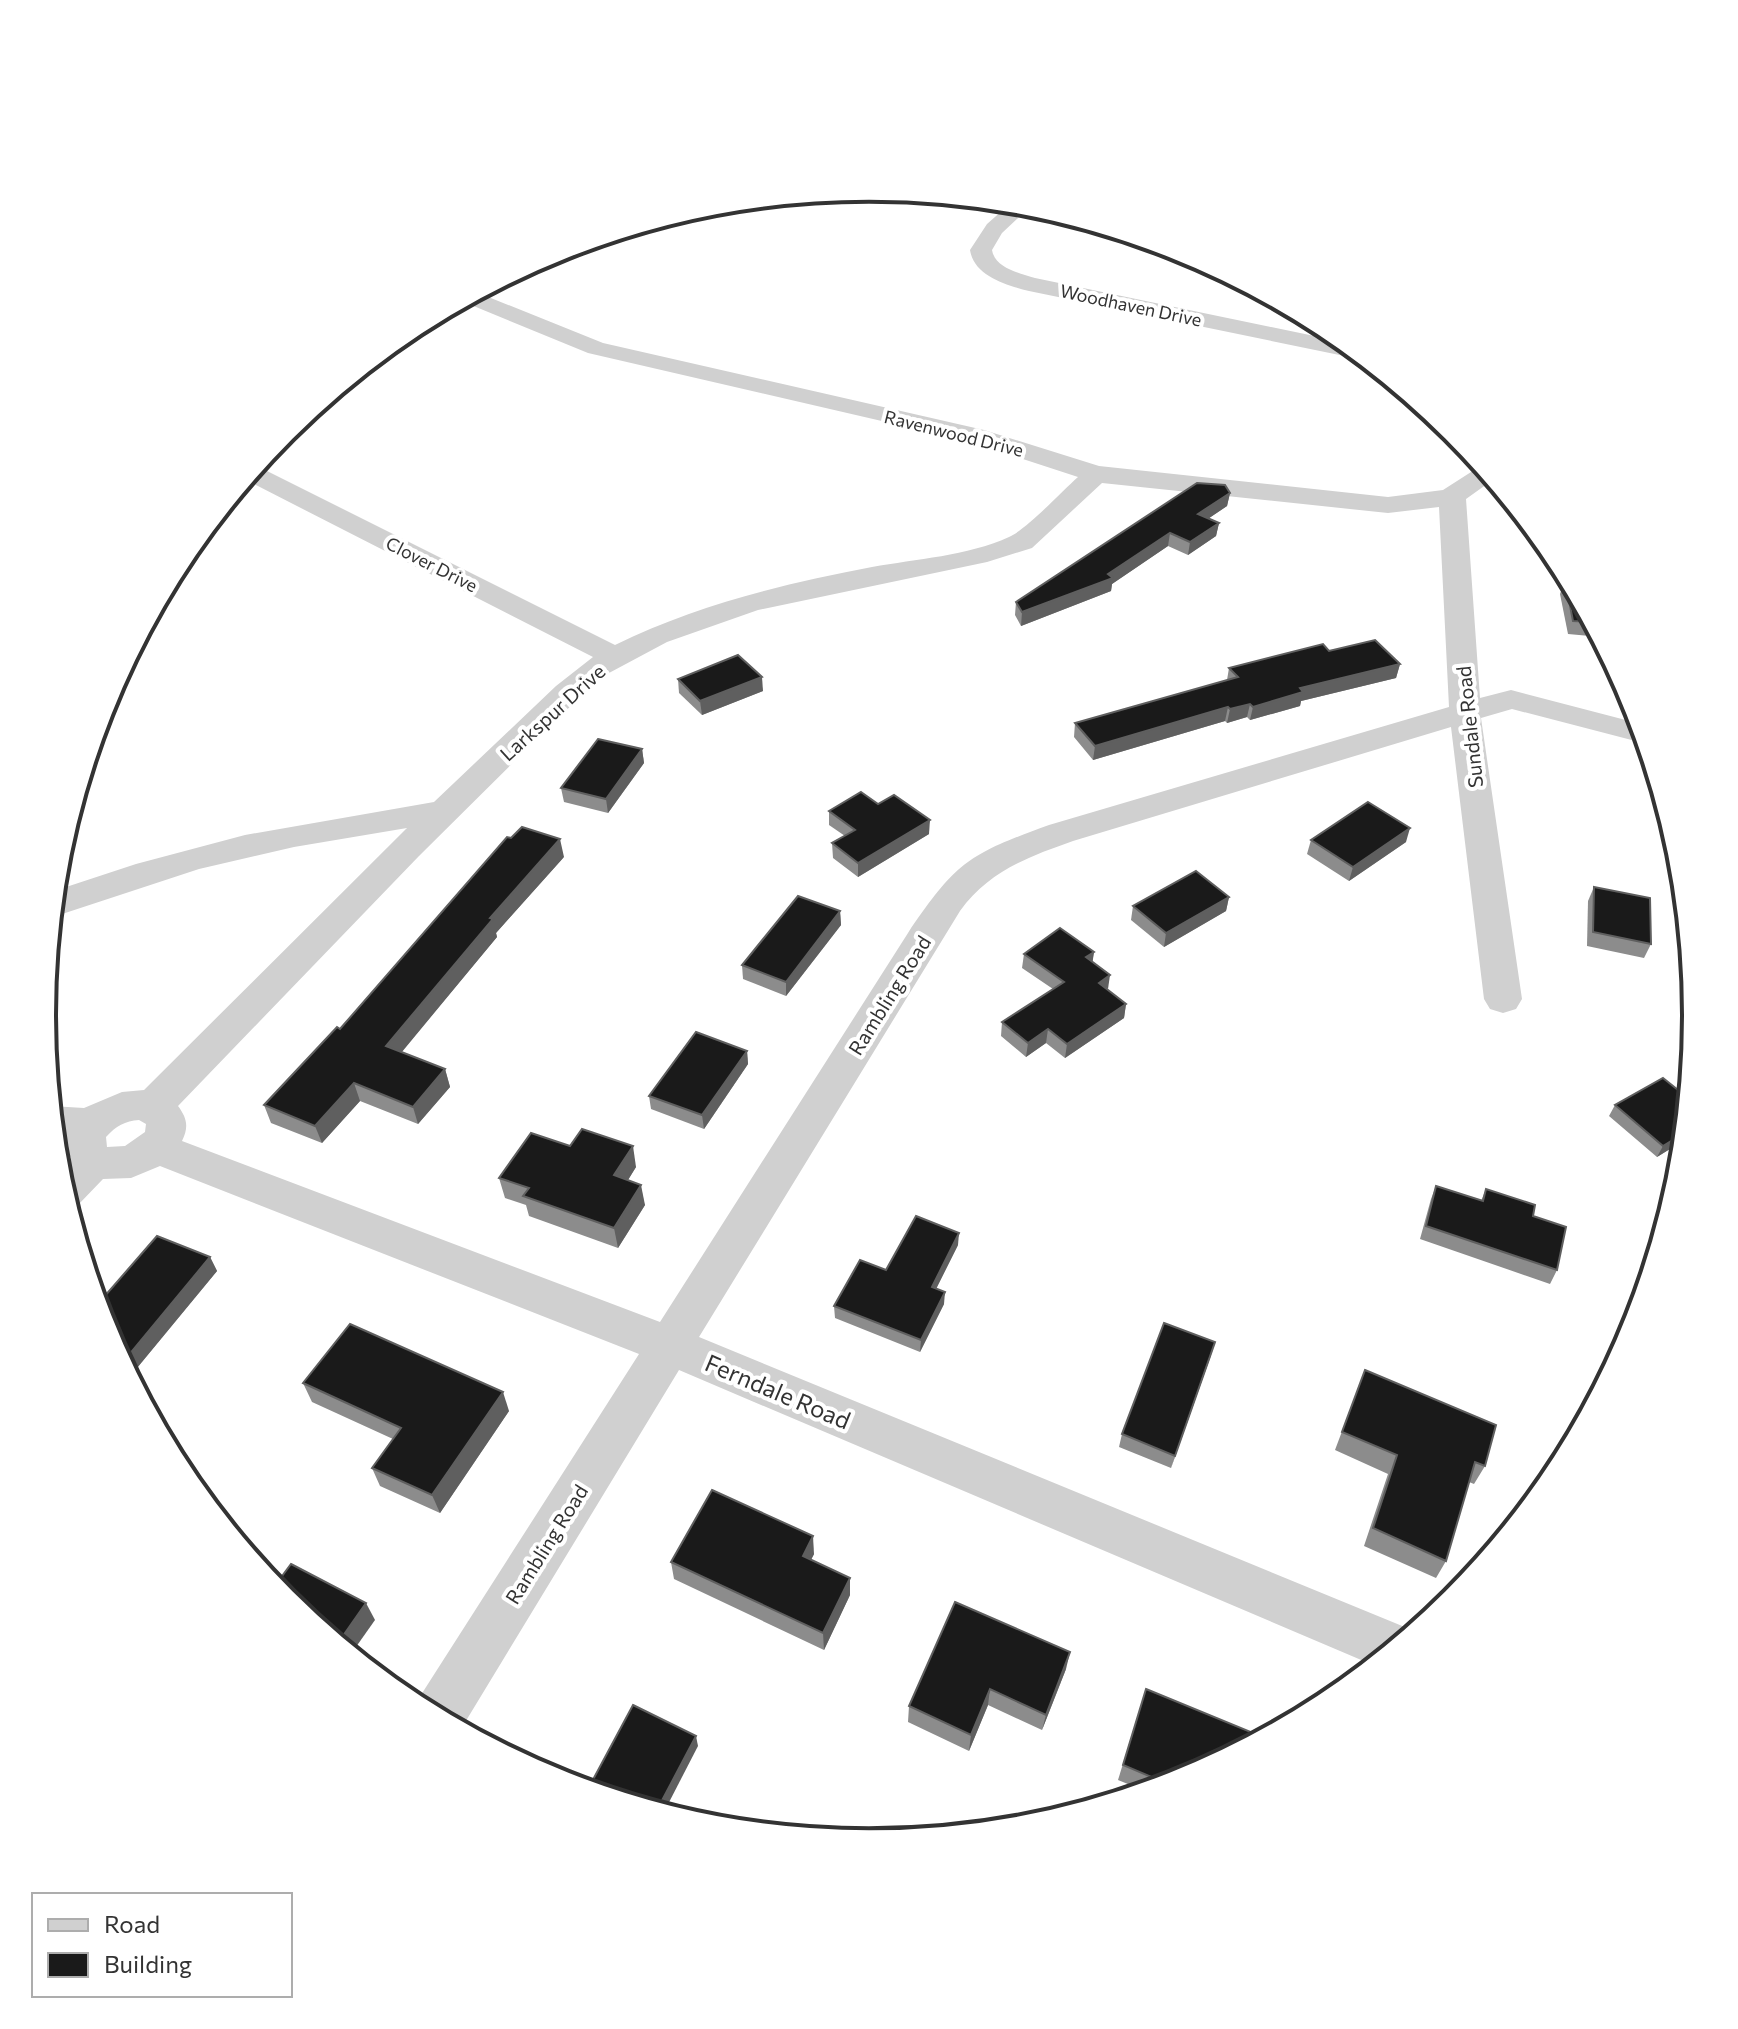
<svg xmlns="http://www.w3.org/2000/svg" width="1738" height="2029" font-family="Commissioner,sans-serif">
<rect width="100%" height="100%" fill="#fff"/>
<g fill="none" stroke-linecap="round" stroke-linejoin="round">
<g fill="#d0d0d0" fill-rule="evenodd">
<path d="M1012 202 1033 204 1002 233 992 250C995 268 1019 273 1035 278L1348 343 1366 357 1359 359 1029 291C1006 285 974 276 970 250L987 224Z"/>
<path d="M476 292 603 343 984 430 1099 466 1388 497 1443 490 1482 465 1494 479 1466 499 1480 698 1511 690 1641 724 1647 744 1512 709 1481 718 1522 999 1516 1009 1503 1013 1490 1009 1484 999 1451 727 1073 841C1028 857 989 871 960 911L699 1337 1412 1630 1413 1632 1373 1665 679 1370 461 1729 416 1706 419 1698 639 1354 160 1166 131 1178 103 1179 78 1205 68 1208 57 1172 71 1158 64 1145 65 1138 54 1137 51 1106 84 1108 122 1092 144 1090 407 828 294 847 199 869 53 917 54 891 136 864 245 835 434 802 556 686 593 657 244 479 255 465 615 645C696 605 783 584 872 567 916 559 967 556 1009 537 1027 529 1061 492 1078 477L968 441 588 353 459 300ZM1102 483 1388 513 1439 507 1449 707 1049 825C969 854 956 862 908 933L660 1322 182 1141C189 1127 187 1118 178 1106L419 856 563 713 609 673 667 642 758 610 987 562 1032 548ZM139 1120 146 1124 145 1132 125 1146 107 1147 106 1137C116 1126 125 1121 139 1120Z"/>
</g>
</g>
<g fill="#8c8c8c">
<path d="M1230 493 1227 506 1209 518 1219 523 1216 536 1188 555 1168 546 1112 584 1111 591 1021 626 1015 615 1016 602Z"/>
<path d="M1565 580 1570 581 1601 637 1568 634 1560 594Z"/>
<path d="M1329 651 1400 664 1396 678 1301 701 1300 706 1250 720 1247 717 1227 723 1225 721 1093 760 1074 737 1075 723 1227 680 1229 668Z"/>
<path d="M678 679 763 691 702 715 679 693Z"/>
<path d="M642 749 644 763 608 813 564 802 561 788Z"/>
<path d="M878 804 929 834 858 877 833 858 832 843 845 836 829 825V811Z"/>
<path d="M1311 840 1406 842 1349 881 1307 854Z"/>
<path d="M564 857 496 933 497 937 401 1052 445 1069 450 1087 418 1124 360 1101 322 1143 271 1123 264 1105 340 1029Z"/>
<path d="M1594 887 1651 944 1644 958 1587 946 1588 901Z"/>
<path d="M1229 897 1226 911 1164 947 1131 920 1133 906Z"/>
<path d="M840 911 841 925 786 996 743 979 742 965Z"/>
<path d="M1094 952 1092 962 1107 989 1126 1004 1124 1018 1065 1058 1046 1043 1026 1057 1001 1036 1002 1022 1053 989 1022 968 1024 954Z"/>
<path d="M747 1051 748 1064 704 1129 651 1109 649 1096Z"/>
<path d="M1688 1098 1683 1148 1678 1144 1657 1157 1609 1116 1615 1105Z"/>
<path d="M570 1146 636 1167 628 1180 645 1205 618 1248 529 1216 526 1205 505 1198 499 1178Z"/>
<path d="M1436 1186 1481 1201 1486 1189 1533 1216 1557 1270 1550 1284 1420 1239 1431 1199Z"/>
<path d="M958 1245 936 1289 944 1304 920 1352 835 1318 834 1306 886 1270Z"/>
<path d="M210 1257 217 1271 132 1374 126 1371 105 1331Z"/>
<path d="M1211 1355 1171 1468 1119 1447 1122 1434Z"/>
<path d="M1365 1370 1485 1466 1474 1484 1469 1482 1446 1561 1436 1578 1364 1546 1388 1474 1335 1450Z"/>
<path d="M303 1383 509 1411 440 1513 380 1486 372 1468 393 1439 312 1402Z"/>
<path d="M814 1554 811 1560 850 1578V1595L824 1650 674 1579 671 1562Z"/>
<path d="M1066 1669 1042 1730 988 1705 969 1751 908 1722 909 1706Z"/>
<path d="M1146 1689 1185 1779 1145 1791 1118 1780Z"/>
</g>
<g fill="#5f5f5f">
<path d="M1230 493 1227 506 1196 527 1198 514Z"/>
<path d="M1219 523 1216 536 1188 555 1190 542Z"/>
<path d="M1170 533 1168 546 1112 584 1111 591 1021 626 1022 612 1108 574Z"/>
<path d="M1400 664 1396 678 1301 701 1300 706 1250 720 1253 707 1300 688Z"/>
<path d="M762 677 763 691 702 715 700 701Z"/>
<path d="M1250 704 1247 717 1227 723 1230 709Z"/>
<path d="M1228 707 1225 721 1093 760 1095 746Z"/>
<path d="M642 749 644 763 608 813 606 799Z"/>
<path d="M930 820 929 834 858 877V863Z"/>
<path d="M1410 828 1406 842 1349 881 1353 867Z"/>
<path d="M560 839 564 857 496 933 497 937 392 1064 386 1046 490 918Z"/>
<path d="M1229 897 1226 911 1164 947 1166 933Z"/>
<path d="M840 911 841 925 786 996V982Z"/>
<path d="M1094 952 1092 966 1086 957Z"/>
<path d="M1110 975 1108 989 1099 983Z"/>
<path d="M1126 1004 1124 1018 1065 1058 1067 1044Z"/>
<path d="M1048 1029 1046 1043 1026 1057 1028 1043Z"/>
<path d="M747 1051 748 1064 704 1129 702 1115Z"/>
<path d="M445 1069 450 1087 418 1124 413 1107Z"/>
<path d="M354 1083 360 1101 322 1143 315 1126Z"/>
<path d="M1684 1133 1678 1144 1657 1157 1663 1146Z"/>
<path d="M633 1146 636 1167 618 1196 614 1175Z"/>
<path d="M641 1185 645 1205 618 1248 614 1228Z"/>
<path d="M959 1233 958 1245 931 1299 932 1287Z"/>
<path d="M210 1257 217 1271 132 1374 124 1361Z"/>
<path d="M945 1292 944 1304 920 1352 921 1340Z"/>
<path d="M1215 1342 1211 1355 1171 1468 1175 1456Z"/>
<path d="M503 1392 509 1411 440 1513 432 1495Z"/>
<path d="M813 1536 814 1554 804 1573 803 1556Z"/>
<path d="M850 1578V1595L824 1650 823 1633Z"/>
<path d="M366 1603 375 1620 351 1654 338 1643Z"/>
<path d="M1070 1652 1066 1669 1042 1730 1046 1715Z"/>
<path d="M990 1689 988 1705 969 1751 971 1735Z"/>
<path d="M696 1736 698 1746 664 1812 657 1810Z"/>
</g>
<g fill="#1a1a1a" stroke="#5f5f5f" stroke-width="2">
<path d="M1197 483 1225 485 1230 493 1198 514 1219 523 1190 542 1170 533 1108 574 1113 578 1022 612 1016 602Z"/>
<path d="M1565 580 1570 581 1593 622 1573 621Z"/>
<path d="M1375 640 1400 664 1300 688 1303 692 1253 707 1250 704 1230 709 1228 707 1095 746 1075 723 1238 677 1229 668 1323 644 1329 651Z"/>
<path d="M738 655 762 677 700 701 678 679Z"/>
<path d="M598 739 642 749 606 799 561 788Z"/>
<path d="M861 792 878 804 894 795 930 820 858 863 832 843 855 830 829 811Z"/>
<path d="M1368 802 1410 828 1353 867 1311 840Z"/>
<path d="M522 827 560 839 490 918 493 919 386 1046 445 1069 413 1107 354 1083 315 1126 264 1105 337 1027 340 1029 507 837 511 838Z"/>
<path d="M1196 871 1229 897 1166 933 1133 906Z"/>
<path d="M1594 887 1650 898 1651 944 1593 932Z"/>
<path d="M798 896 840 911 786 982 742 965Z"/>
<path d="M1060 928 1094 952 1086 957 1110 975 1099 983 1126 1004 1067 1044 1048 1029 1028 1043 1002 1022 1064 982 1024 954Z"/>
<path d="M696 1032 747 1051 702 1115 649 1096Z"/>
<path d="M1663 1078 1688 1098 1684 1133 1663 1146 1615 1105Z"/>
<path d="M582 1129 633 1146 614 1175 641 1185 614 1228 523 1196 529 1188 499 1178 531 1133 570 1146Z"/>
<path d="M1436 1186 1483 1201 1486 1189 1535 1205 1533 1216 1566 1227 1557 1270 1426 1226Z"/>
<path d="M916 1216 959 1233 932 1287 945 1292 921 1340 834 1306 860 1260 886 1270Z"/>
<path d="M157 1236 210 1257 124 1361 120 1359 105 1331 97 1305Z"/>
<path d="M1164 1323 1215 1342 1175 1456 1122 1434Z"/>
<path d="M350 1324 503 1392 432 1495 372 1468 401 1428 303 1383Z"/>
<path d="M1365 1370 1496 1425 1485 1466 1475 1462 1446 1561 1373 1528 1397 1455 1342 1432Z"/>
<path d="M712 1490 813 1536 803 1556 850 1578 823 1633 671 1562Z"/>
<path d="M291 1564 366 1603 338 1643 284 1599 274 1587Z"/>
<path d="M955 1602 1070 1652 1046 1715 990 1689 971 1735 909 1706Z"/>
<path d="M1146 1689 1263 1737 1185 1779 1168 1784 1123 1765Z"/>
<path d="M633 1705 696 1736 657 1810 588 1789Z"/>
</g>
<g text-anchor="middle" dominant-baseline="central" stroke-width="8" stroke-linejoin="round" paint-order="stroke">
<g font-size="18" fill="#333" stroke="#fff">
<text transform="translate(1131 305) rotate(12)">Woodhaven Drive</text>
<text transform="translate(954 433) rotate(14)">Ravenwood Drive</text>
<text transform="translate(432 564) rotate(27)">Clover Drive</text>
</g>
<g font-size="20" fill="#333" stroke="#fff">
<text transform="translate(552 712) rotate(-42)">Larkspur Drive</text>
<text transform="translate(1469 727) rotate(-96)">Sundale Road</text>
<text transform="translate(889 995) rotate(-58)">Rambling Road</text>
<text transform="translate(546 1544) rotate(-58)">Rambling Road</text>
</g>
<g font-size="24" fill="#333" stroke="#fff">
<text transform="translate(778 1391) rotate(23)">Ferndale Road</text>
</g>
</g>
<path d="M0 0H1738V2029H0ZM56 1015a813 813 0 1 1 1626 0a813 813 0 1 1-1626 0Z" fill="#fff" fill-rule="evenodd"/>
<path fill="none" stroke="#333" stroke-width="4" d="M56 1015a813 813 0 1 1 1626 0a813 813 0 1 1-1626 0Z"/>
<rect x="32" y="1893" width="260" height="104" fill="#ffffff" stroke="#adadad" stroke-width="2"/>
<rect x="48" y="1919" width="40" height="12" fill="#d0d0d0" stroke="#adadad" stroke-width="2"/>
<text x="104" y="1933" font-size="24" fill="#333333">Road</text>
<rect x="48" y="1953" width="40" height="24" fill="#1a1a1a" stroke="#adadad" stroke-width="2"/>
<text x="104" y="1973" font-size="24" fill="#333333">Building</text>
</svg>
